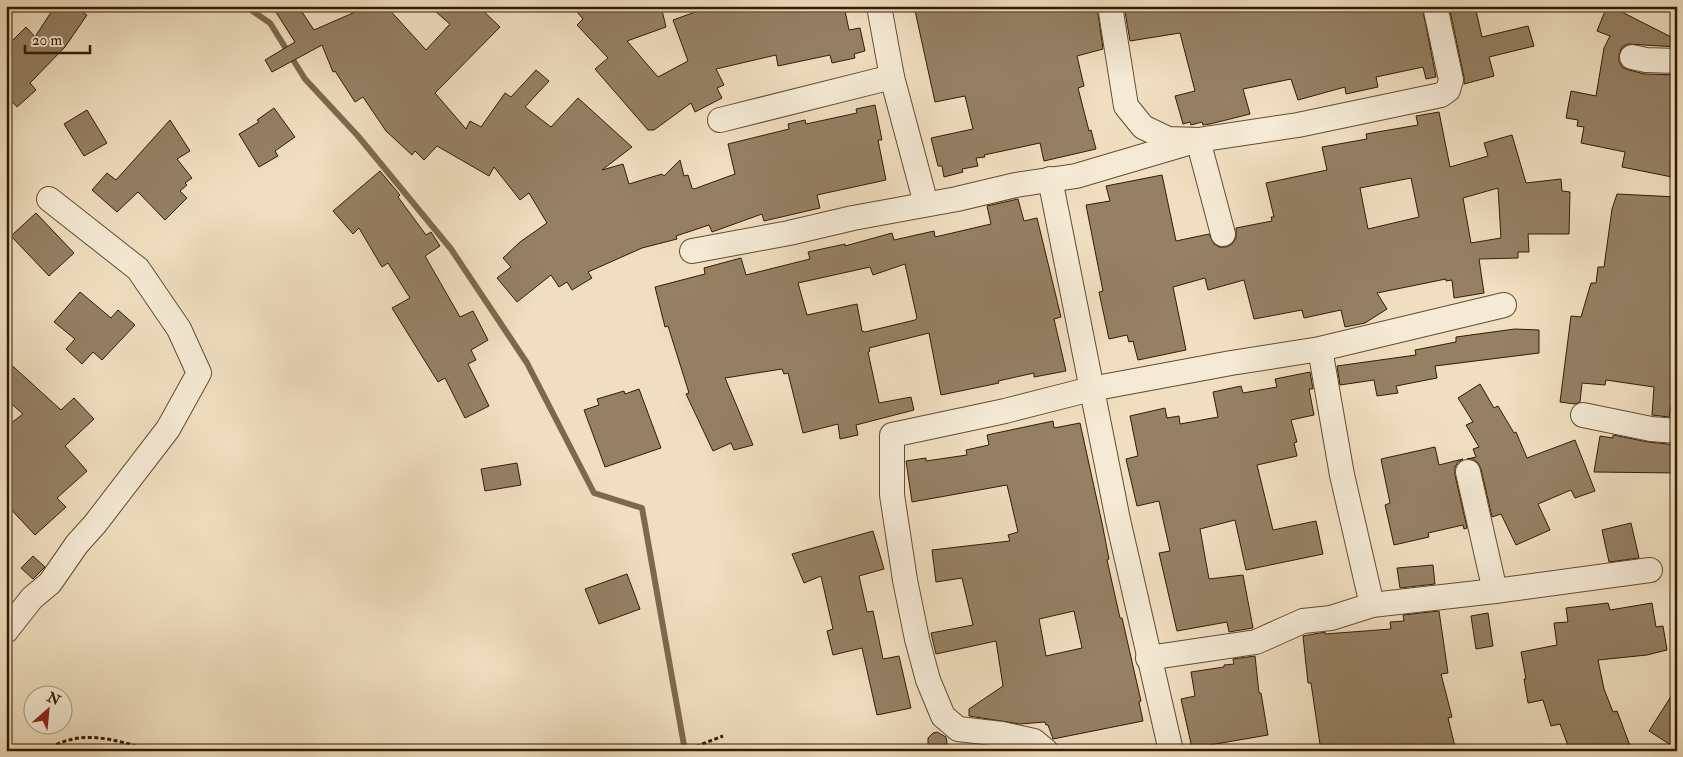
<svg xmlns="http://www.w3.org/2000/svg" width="1683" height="757" font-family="'IM FELL Double Pica',serif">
<rect width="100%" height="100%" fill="#efdebf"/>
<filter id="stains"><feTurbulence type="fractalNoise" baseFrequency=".004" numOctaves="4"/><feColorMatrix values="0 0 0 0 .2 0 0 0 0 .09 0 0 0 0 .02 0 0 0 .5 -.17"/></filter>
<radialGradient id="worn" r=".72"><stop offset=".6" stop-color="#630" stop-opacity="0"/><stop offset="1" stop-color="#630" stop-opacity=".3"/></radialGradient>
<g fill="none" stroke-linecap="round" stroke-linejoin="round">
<path stroke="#7e684c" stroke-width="6" d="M245 6 270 23 305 79 358 136 451 249 527 363 594 493 642 508 685 751"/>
</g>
<g fill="#958064" stroke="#341b01" fill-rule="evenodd">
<path d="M55 6H73L87 15 65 47 30 83 36 90 17 107 6 95V47L26 27 35 37Z"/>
<path d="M272 6H298L314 30 369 6H386L426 50 450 24 429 6H478L500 27 435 93 466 129 470 121 481 127 505 93 511 97 536 70 549 81 525 107 551 127 578 98 632 147 602 170 623 164 629 184 662 174 664 176 680 160 684 176 688 175 692 188 694 189 735 174 728 144 789 129 788 124 805 120 806 124 857 113 856 109 875 105 882 140H878L886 180 817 195 820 208 764 221 762 214 712 232 709 225 676 236 677 239 642 248 588 272 592 278 572 290 567 282 559 287 551 275 517 302 497 278 511 267 503 258 520 242 547 223 529 193 520 200 494 167 489 176 437 146 424 160 415 151 412 155 386 131 363 97 355 102 335 71 333 72 322 45 272 72 265 60 295 42Z"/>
<path d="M572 6H661L666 27 627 41 658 77 688 61 673 20 698 11 697 6H844L849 30 860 28 865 51 854 54 855 58 832 63 830 55 778 66 776 55 716 69 724 85 717 88 722 98 695 112 691 103 654 130H648L595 69 608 58 577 25 583 19Z"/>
<path d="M914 6H1097L1103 49 1077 56 1084 86 1078 88 1089 131 1091 130 1096 149 1044 161 1040 143 984 155 985 157 976 158 978 166 962 169 963 172 944 177 942 166H938L931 138 973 129 965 96 935 102Z"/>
<path d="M1124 6H1422L1436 77 1426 79 1423 67 1376 77 1378 87 1346 94 1345 87 1298 100 1291 79 1243 89 1250 114 1210 124 1203 125 1202 122 1191 125 1190 122 1183 124 1175 96 1195 91 1180 33 1130 41Z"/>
<path d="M1449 6H1475L1482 37 1528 26 1534 46 1489 57 1494 76 1464 84V77Z"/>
<path d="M1607 6H1610L1677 40V47L1628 44 1622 47 1619 55V61L1622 67 1629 70 1645 74 1677 75V178L1622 167 1625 152 1581 143 1584 127 1577 126 1578 120 1566 118 1571 91 1596 96 1604 48 1610 36 1597 31Z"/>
<path d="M274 108 295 137 275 151 278 156 259 167 239 134 259 122 257 120Z"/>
<path d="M87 110 107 143 84 156 64 124Z"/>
<path d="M1439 112 1450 167 1488 156 1484 143 1512 135 1526 183 1561 179 1562 191 1570 192 1569 234H1528L1529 252H1518V258L1479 259 1484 293 1454 298 1452 280 1446 281V279L1377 293 1387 309 1365 323 1345 327 1341 310 1304 318 1302 310 1254 319 1244 280 1208 290 1205 278 1173 287 1186 350 1138 360 1133 341 1129 342 1127 335 1109 339 1099 292 1103 291 1086 205 1110 201 1106 186 1162 175 1176 241 1209 234 1214 244 1219 247H1226L1232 244 1236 238V228L1272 221 1271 217H1274L1266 183 1327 170 1322 147 1367 139 1366 134 1418 125 1416 116ZM1411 178 1419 217 1368 229 1360 188ZM1498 188 1501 238 1471 243 1463 198Z"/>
<path d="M170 120 190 151 177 159 192 178 185 183 187 185 180 191 187 198 165 220 138 192 117 212 92 190 107 173 116 180Z"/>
<path d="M380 171 400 195 398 197 426 235 431 232 440 246 425 256 460 317 473 311 488 340 471 350 476 360 468 364 489 406 465 418 445 378 438 382 392 308 410 298 388 263 382 267 359 228 353 234 333 211Z"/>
<path d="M1617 194 1677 197V343L1672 371 1677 372 1669 417 1652 415 1654 387 1606 380 1605 385 1582 383 1580 402 1575 404 1560 402 1571 316 1581 317 1591 283H1596L1598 267H1604L1612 209Z"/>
<path d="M1018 199 1024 221 1037 218 1061 317 1054 319 1066 371 1034 377V373L998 381 999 383 941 395 929 333 869 348 870 351 868 352 879 403 911 397 914 410 856 425 858 435 840 439 838 424 803 433 788 373 784 374 782 369 725 378 753 445 734 450 731 443 713 451 686 394 689 393 668 326 665 327 655 287 705 274 704 268 741 258 746 275 810 259 808 252 845 244V246L892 233 894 240 934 231 935 237 991 224 987 206ZM905 264 917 318 915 320 865 332 862 331 857 304 807 315 798 283 870 267 873 275Z"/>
<path d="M36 213 74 253 49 276 11 236Z"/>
<path d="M80 292 111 318 118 310 135 325 102 360 93 352 82 364 66 349 75 339 54 322Z"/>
<path d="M1515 329 1539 330V353L1435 366 1437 378 1396 386 1398 393 1377 396 1374 380 1340 385 1337 366 1416 355 1415 350 1456 342V337Z"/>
<path d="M6 360 61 410 74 398 94 419 65 446 87 471 57 498 66 507 35 535 6 504V427L23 414 6 399Z"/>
<path d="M1310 372 1313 389H1309L1314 415 1291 420 1297 442 1294 443 1297 456 1257 465 1273 530 1316 521 1323 554 1246 570 1235 520 1200 529 1209 579 1243 575 1253 628 1229 632 1227 622 1177 631 1159 553 1170 551 1159 501 1137 506 1126 459 1138 456 1130 416 1165 408 1167 418 1179 416 1180 424 1218 417 1213 392 1241 386 1243 393 1277 387 1275 379Z"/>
<path d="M1480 384 1494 408 1498 406 1514 433 1516 432 1527 458 1575 440 1595 491 1575 498 1571 490 1538 504 1550 530 1516 545 1501 514 1492 517 1481 469 1478 463 1473 459H1467L1476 457 1473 449 1479 447 1466 425 1473 422 1458 398Z"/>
<path d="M639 389 661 448 605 467 584 410 599 405 597 399 624 391 625 394Z"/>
<path d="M1053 421 1054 428 1080 423 1102 523 1109 559 1107 560 1120 618H1122L1141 701 1139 702 1143 721 1053 739 1048 725H1046L1045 722 1020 724 969 716V709L1003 686 996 641 936 654 931 633 973 625 962 578 936 582 932 550 1010 541 1008 535 1018 532 1007 485 912 502 906 461 926 458V461L967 455 966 450 989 445 987 435ZM1074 611 1082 648 1046 656 1039 619Z"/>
<path d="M1613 435 1648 442 1677 445V473L1594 472 1600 436 1613 438Z"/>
<path d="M1435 447 1439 465 1463 459 1458 462 1455 467V475L1467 528 1464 529 1463 525 1428 533 1429 537 1394 545 1385 505 1390 503 1381 459Z"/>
<path d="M517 463 521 485 485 491 481 469Z"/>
<path d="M1631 523 1639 558 1609 562 1602 530Z"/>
<path d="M873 531 884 569 859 576 867 612 873 611 883 659 899 656 911 708 877 715 862 648 833 655 827 631 833 629 821 576 804 583 792 554Z"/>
<path d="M33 556 45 567 33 579 21 568Z"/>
<path d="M1433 565 1435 584 1400 588 1397 568Z"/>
<path d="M627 574 640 609 599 624 585 589Z"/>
<path d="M1608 603 1610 610 1652 603 1656 627 1663 626 1667 650 1647 655 1598 660 1604 689 1613 712 1617 711 1632 751H1570L1560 724 1551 726 1543 700 1528 703 1524 679H1526L1521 652 1557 645 1554 623 1568 622 1566 608Z"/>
<path d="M1439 611 1448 673 1441 674 1452 717 1448 718 1456 751H1321L1311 683H1308L1303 636 1325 632V634L1391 629 1390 622 1404 621 1403 615Z"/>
<path d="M1488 613 1493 646 1476 649 1471 616Z"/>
<path d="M1255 656 1259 693H1261L1268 735 1192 748 1181 699 1195 696 1191 672 1224 667V665L1234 664 1233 659Z"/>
<path d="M1677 687V749L1649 731Z"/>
<path d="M937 732 946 737 947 742 945 751H932L928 746V738L933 733Z"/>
</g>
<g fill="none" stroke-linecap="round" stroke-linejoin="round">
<defs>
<g id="minor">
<path d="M879 6 892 77 926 204"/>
<path d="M1110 6 1126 106 1143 127 1168 139 1198 140 1298 125 1441 95 1448 90 1451 80 1435 6"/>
<path d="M1632 57 1646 60 1677 61"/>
<path d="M720 120 892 77"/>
<path d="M1050 179 1118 520 1171 751"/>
<path d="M692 251 789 233 853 218 957 199 1016 185 1076 176 1198 140 1223 234"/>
<path d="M1320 349 1342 475 1372 605"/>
<path d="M1583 415 1651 429 1677 431"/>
<path d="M1468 472 1495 591"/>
<path d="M6 631 32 598 50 583 77 544 95 524 168 429 199 373 179 329 138 269 49 199"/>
<path d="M1148 658 1256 642 1303 621 1331 618 1372 605 1495 591 1650 570"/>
<path d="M1046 751 1034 741 1002 734 958 729 943 716 928 680 917 639 905 580 892 495V435L1005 411 1091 389 1231 363 1320 349 1504 305"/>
</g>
</defs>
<use href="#minor" stroke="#634c30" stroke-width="26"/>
<g stroke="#341b01" stroke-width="3" stroke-dasharray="4 2.5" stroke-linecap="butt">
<path d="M45 751C81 727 115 740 153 751"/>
<path d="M684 751 723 736"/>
</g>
<use href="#minor" stroke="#f5ead5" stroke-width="24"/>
</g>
<rect width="1683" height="757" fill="none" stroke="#efdebf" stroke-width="25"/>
<rect x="8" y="8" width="1668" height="742" fill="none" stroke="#341b01" stroke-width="2.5"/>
<rect x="12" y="12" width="1658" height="732" fill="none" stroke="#341b01"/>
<g transform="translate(48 710) rotate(27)"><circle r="24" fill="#f5ead5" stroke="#a89780"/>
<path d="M0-4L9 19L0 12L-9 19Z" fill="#8f2418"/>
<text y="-8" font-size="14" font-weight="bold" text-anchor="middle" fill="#341b01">N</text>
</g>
<path d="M25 45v8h65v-8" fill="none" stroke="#341b01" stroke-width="2.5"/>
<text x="32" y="45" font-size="15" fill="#341b01" stroke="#f5ead5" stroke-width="4" paint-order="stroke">20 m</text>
<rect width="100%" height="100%" filter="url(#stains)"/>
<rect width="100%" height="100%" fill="url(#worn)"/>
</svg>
